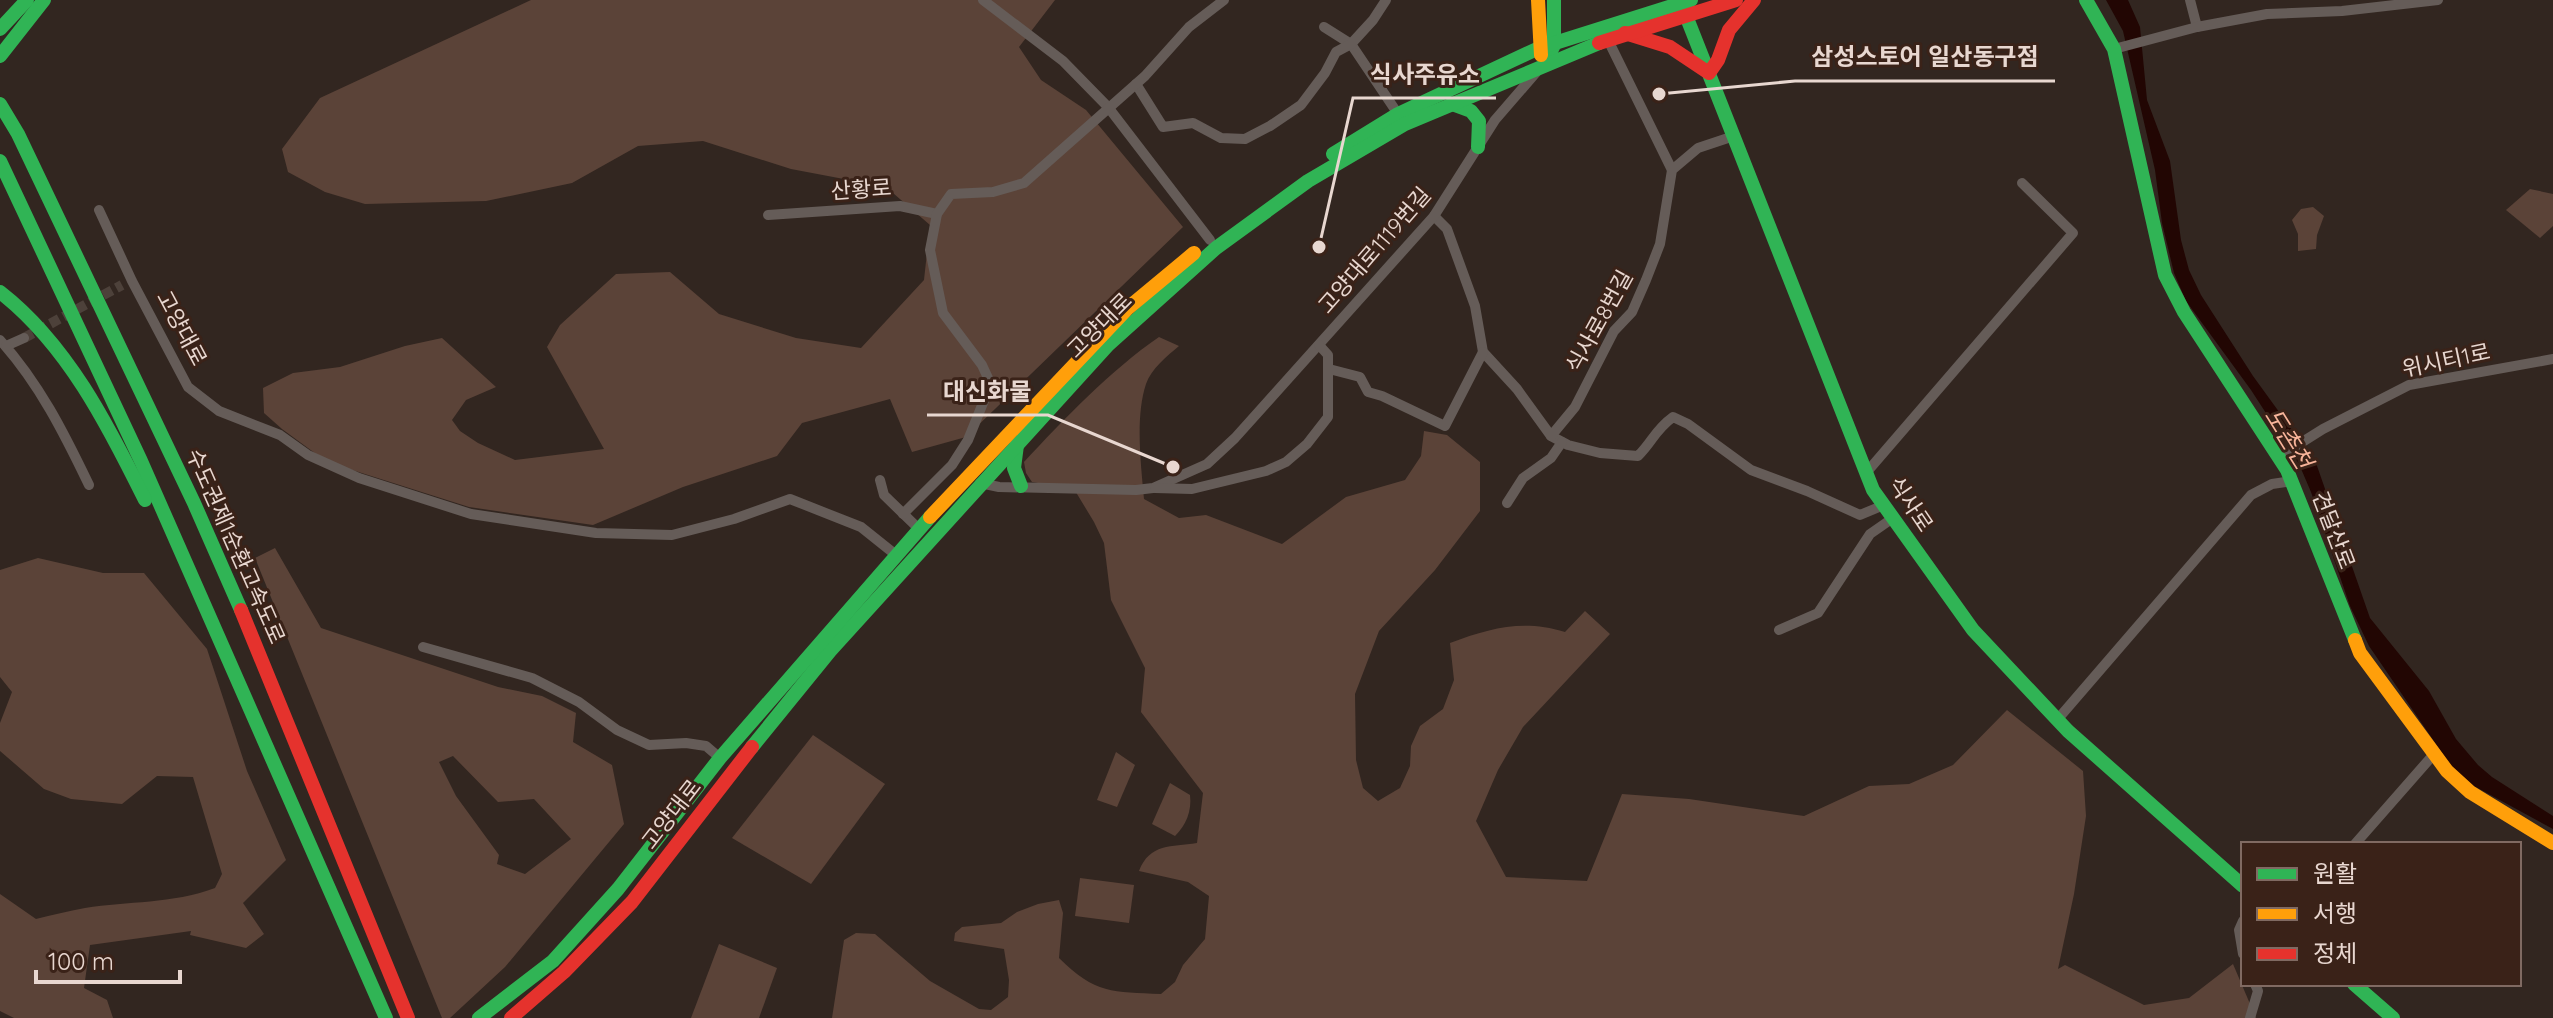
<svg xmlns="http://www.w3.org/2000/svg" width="2553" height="1018" font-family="Quicksand,'Noto Sans KR',sans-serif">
<rect width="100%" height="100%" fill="#322620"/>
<g fill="#5b4338" fill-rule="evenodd">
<path d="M531 0H1055L1019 47 1041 80 1086 110 1183 227 966 437 912 452 890 399 802 423 777 456 683 487 593 525 469 507 327 462 282 429 264 413 263 388 293 373 340 367 405 346 442 338 496 387 466 400 452 420 460 431 478 443 515 460 604 449 547 347 560 325 616 274 670 272 719 314 796 338 861 348 924 280 930 225 886 187 791 169 703 141 638 146 572 183 486 201 365 204 325 192 288 172 282 149 320 98Z"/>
<path d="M2530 189 2553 194V226L2540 238 2506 210Z"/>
<path d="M2313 207 2324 216 2317 235 2316 249 2298 251V234L2292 220 2301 209Z"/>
<path d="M1159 337 1179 346C1167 356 1151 369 1146 384 1135 417 1141 465 1144 499L1179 518 1206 515 1282 544 1346 497 1405 480 1421 456 1424 431 1447 435 1480 462V511L1435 570 1379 631 1355 694 1356 760 1363 788 1378 801 1400 788 1410 766 1411 746 1420 726 1443 709 1454 680 1450 643C1490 628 1523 619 1565 632L1585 611 1610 634 1523 727 1498 770 1476 821 1506 877 1587 881 1622 794 1689 799 1804 816 1869 786 1909 784 1953 765 2007 710 2083 771 2086 816 2074 894 2058 969 2065 965 2144 1005 2189 998 2233 964 2256 1018H832L844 940 856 933 875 934 930 981 979 1009 991 1010 1008 997 1009 980 1004 949 954 941 955 933 962 927 1001 923 1017 912 1038 904 1059 900 1063 913 1059 958C1095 994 1113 992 1161 994L1175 982 1183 965 1205 939 1209 896 1188 882 1139 871C1150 843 1171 847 1197 843L1203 793 1141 712 1145 668 1111 600 1104 543 1094 522 1074 489 1032 482 1026 473 1024 462C1063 420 1112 369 1159 337Z"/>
<path d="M275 548 321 628 498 687 542 696 576 713 573 742 612 765 624 824 505 967 450 1018H442L255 558ZM453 756 498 802 534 799 571 839 525 874 497 864 499 855 456 796 439 762Z"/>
<path d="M38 558 103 573H144L207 649 247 771 286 860 243 903 264 934 246 948 190 935 191 931 90 945 84 988 107 1000 113 1018H14L0 1011V894L36 919C52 915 68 911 85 908 128 901 172 904 215 888L222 874 193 777 157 776 122 804 71 799 44 789 0 751V723L12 692 0 677V570Z"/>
<path d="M813 735 885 784 811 884 732 838Z"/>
<path d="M1116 752 1135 765 1117 807 1097 800Z"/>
<path d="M1170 783 1190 795C1192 811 1186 825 1175 836L1152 824Z"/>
<path d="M1080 878 1134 885 1129 923 1075 916Z"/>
<path d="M719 944 777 968 759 1018H691Z"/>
</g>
<path fill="#220603" d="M2106 0H2128L2140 27 2147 100 2170 161 2181 240 2189 270 2201 295 2253 376 2316 463 2370 618 2429 691 2456 739 2478 765 2492 777 2553 816V829L2474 786 2451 766 2369 646 2350 606 2311 492 2299 464 2251 390 2186 301 2174 273 2162 223 2155 170 2123 31Z"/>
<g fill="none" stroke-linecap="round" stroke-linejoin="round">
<path stroke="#4d413a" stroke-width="10" stroke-dasharray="10 5" stroke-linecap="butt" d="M24 338 122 285"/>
<g stroke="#655c58" stroke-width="10">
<path d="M983 0 1063 61 1108 107 1210 240"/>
<path d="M2190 0 2197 27"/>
<path d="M1324 27 1351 44 1398 114"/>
<path d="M1608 40 1672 170"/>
<path d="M2114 49 2197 27 2267 14 2342 11 2438 0"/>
<path d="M1136 84 1163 127 1193 123 1221 138 1245 139 1270 126 1301 105 1325 73 1336 52 1351 44 1373 20 1386 0"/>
<path d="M99 210 132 281 188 387 219 411 280 435 308 455 359 478 471 514 596 533 672 535 734 519 790 499 861 527 896 555"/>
<path d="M768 215 900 206 937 214"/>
<path d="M1434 216 1447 229 1475 306 1483 352 1517 389 1551 436 1568 445 1600 453 1638 456C1653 441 1655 430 1673 417L1688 424 1751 470 1807 491 1860 515 1884 505"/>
<path d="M0 340C39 383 64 433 89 485"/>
<path d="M6 346 24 338"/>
<path d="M1329 369 1360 377 1368 392 1382 396 1445 426 1483 352"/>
<path d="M1551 436 1575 407 1614 331 1632 312 1646 280 1660 244 1672 170 1698 148 1734 136"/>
<path d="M2280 456 2323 429 2409 385 2553 359"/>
<path d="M1866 473 2073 233 2022 183"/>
<path d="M880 480 884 495 919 529"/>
<path d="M980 483 999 487 1136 490 1153 488 1207 464 1235 438 1434 216 1495 120 1540 68"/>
<path d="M1155 488 1192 489 1266 471 1286 462 1307 444 1328 417V355L1319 345"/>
<path d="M1507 503 1523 478 1551 458 1562 442"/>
<path d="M903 514 952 465 968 440 985 398 988 378 982 365 943 313 930 250 937 214 951 194 993 192 1024 183 1145 76 1189 27 1224 0"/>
<path d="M1779 630 1818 613 1870 534 1893 518"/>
<path d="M423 647 532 678 579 702 617 730 649 745 686 743 706 746 720 758"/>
<path d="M2057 720 2251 495 2272 484 2292 481"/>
<path d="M2355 844 2434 754"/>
<path d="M2243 921 2239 930 2243 954"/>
<path d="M2250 1018 2258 991 2255 984"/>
</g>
<g stroke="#30b455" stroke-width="14">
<path d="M2086 0 2114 49 2165 275 2184 312 2287 470 2355 640"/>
<path d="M1683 8 1873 490 1973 630 2068 731 2243 886"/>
<path d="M0 29 27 0"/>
<path d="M1550 53 1554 45V0"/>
<path d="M0 56 44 0"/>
<path d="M0 104 18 134 194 503 241 610"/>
<path d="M1452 104 1471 111 1479 121 1478 147"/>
<path d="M1333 154 1398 114 1539 48 1691 0"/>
<path d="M0 161 141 461 386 1018"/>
<path d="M0 292C67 344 108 425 145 500"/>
<path d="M1017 445 1014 468 1021 486"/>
<path d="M752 747 830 651 1108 345 1216 248 1308 181 1405 124 1599 43"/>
<path d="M2354 984 2393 1018"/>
<path d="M479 1018 553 961 618 889 720 758 930 517"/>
</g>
<g stroke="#ff9f0a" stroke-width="14">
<path d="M1538 0 1541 55"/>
<path d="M930 517 1128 308 1194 253"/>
<path d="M2355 640 2360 653 2447 771 2470 792 2553 843"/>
</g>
<g stroke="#e5322d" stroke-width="14">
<path d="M1625 33 1670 47 1709 73 1718 60 1729 30 1754 0"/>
<path d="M1599 43 1736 0"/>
<path d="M241 610 408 1018"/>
<path d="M511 1018 564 972 632 902 752 747"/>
</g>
</g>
<g text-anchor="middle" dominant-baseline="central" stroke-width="6" stroke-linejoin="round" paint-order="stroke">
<g font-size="22" fill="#e8d7d0" stroke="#3a2218">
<text transform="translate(861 189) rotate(-4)">산황로</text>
<text transform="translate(1374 250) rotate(-49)">고양대로1119번길</text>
<text transform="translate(1599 321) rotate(-61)">식사로8번길</text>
<text transform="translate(1099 325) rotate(-45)">고양대로</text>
<text transform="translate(182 328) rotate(62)">고양대로</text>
<text transform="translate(2446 360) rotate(-12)">위시티1로</text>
<text transform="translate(1911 504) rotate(56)">식사로</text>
<text transform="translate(2334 530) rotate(69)">견달산로</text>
<text transform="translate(236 546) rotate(66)">수도권제1순환고속도로</text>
<text transform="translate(671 814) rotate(-52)">고양대로</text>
</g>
<g font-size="24" font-style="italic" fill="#f8b49a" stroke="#3a2218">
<text transform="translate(2289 438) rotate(58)">도촌천</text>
</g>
</g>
<path fill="none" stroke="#e8d7d0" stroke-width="3" d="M1659 94L1795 81H2055M1319 247L1353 98H1496M1173 467L1048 415H927"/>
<g fill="#e8d7d0" stroke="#3a2218" stroke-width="3">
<circle cx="1659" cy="94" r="8"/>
<circle cx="1319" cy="247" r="8"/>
<circle cx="1173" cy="467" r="8"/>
</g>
<g font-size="24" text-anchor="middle" font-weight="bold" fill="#e8d7d0" stroke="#3a2218" stroke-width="6" stroke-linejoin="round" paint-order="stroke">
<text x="1925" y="65">삼성스토어 일산동구점</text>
<text x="1425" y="83">식사주유소</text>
<text x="987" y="400">대신화물</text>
</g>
<rect x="2241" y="842" width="280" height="144" fill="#3a2218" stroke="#806a62" stroke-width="2"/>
<rect x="2257" y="868" width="40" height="12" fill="#30b455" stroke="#806a62" stroke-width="2"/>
<text x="2313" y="882" font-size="24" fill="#e8d7d0">원활</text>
<rect x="2257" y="908" width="40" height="12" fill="#ff9f0a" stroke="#806a62" stroke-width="2"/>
<text x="2313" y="922" font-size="24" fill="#e8d7d0">서행</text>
<rect x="2257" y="948" width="40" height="12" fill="#e5322d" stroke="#806a62" stroke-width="2"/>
<text x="2313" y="962" font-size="24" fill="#e8d7d0">정체</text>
<path d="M36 970v12h144v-12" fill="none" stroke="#e8d7d0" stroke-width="4"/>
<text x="48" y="970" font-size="24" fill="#e8d7d0" stroke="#3a2218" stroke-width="6" paint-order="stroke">100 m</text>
</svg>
